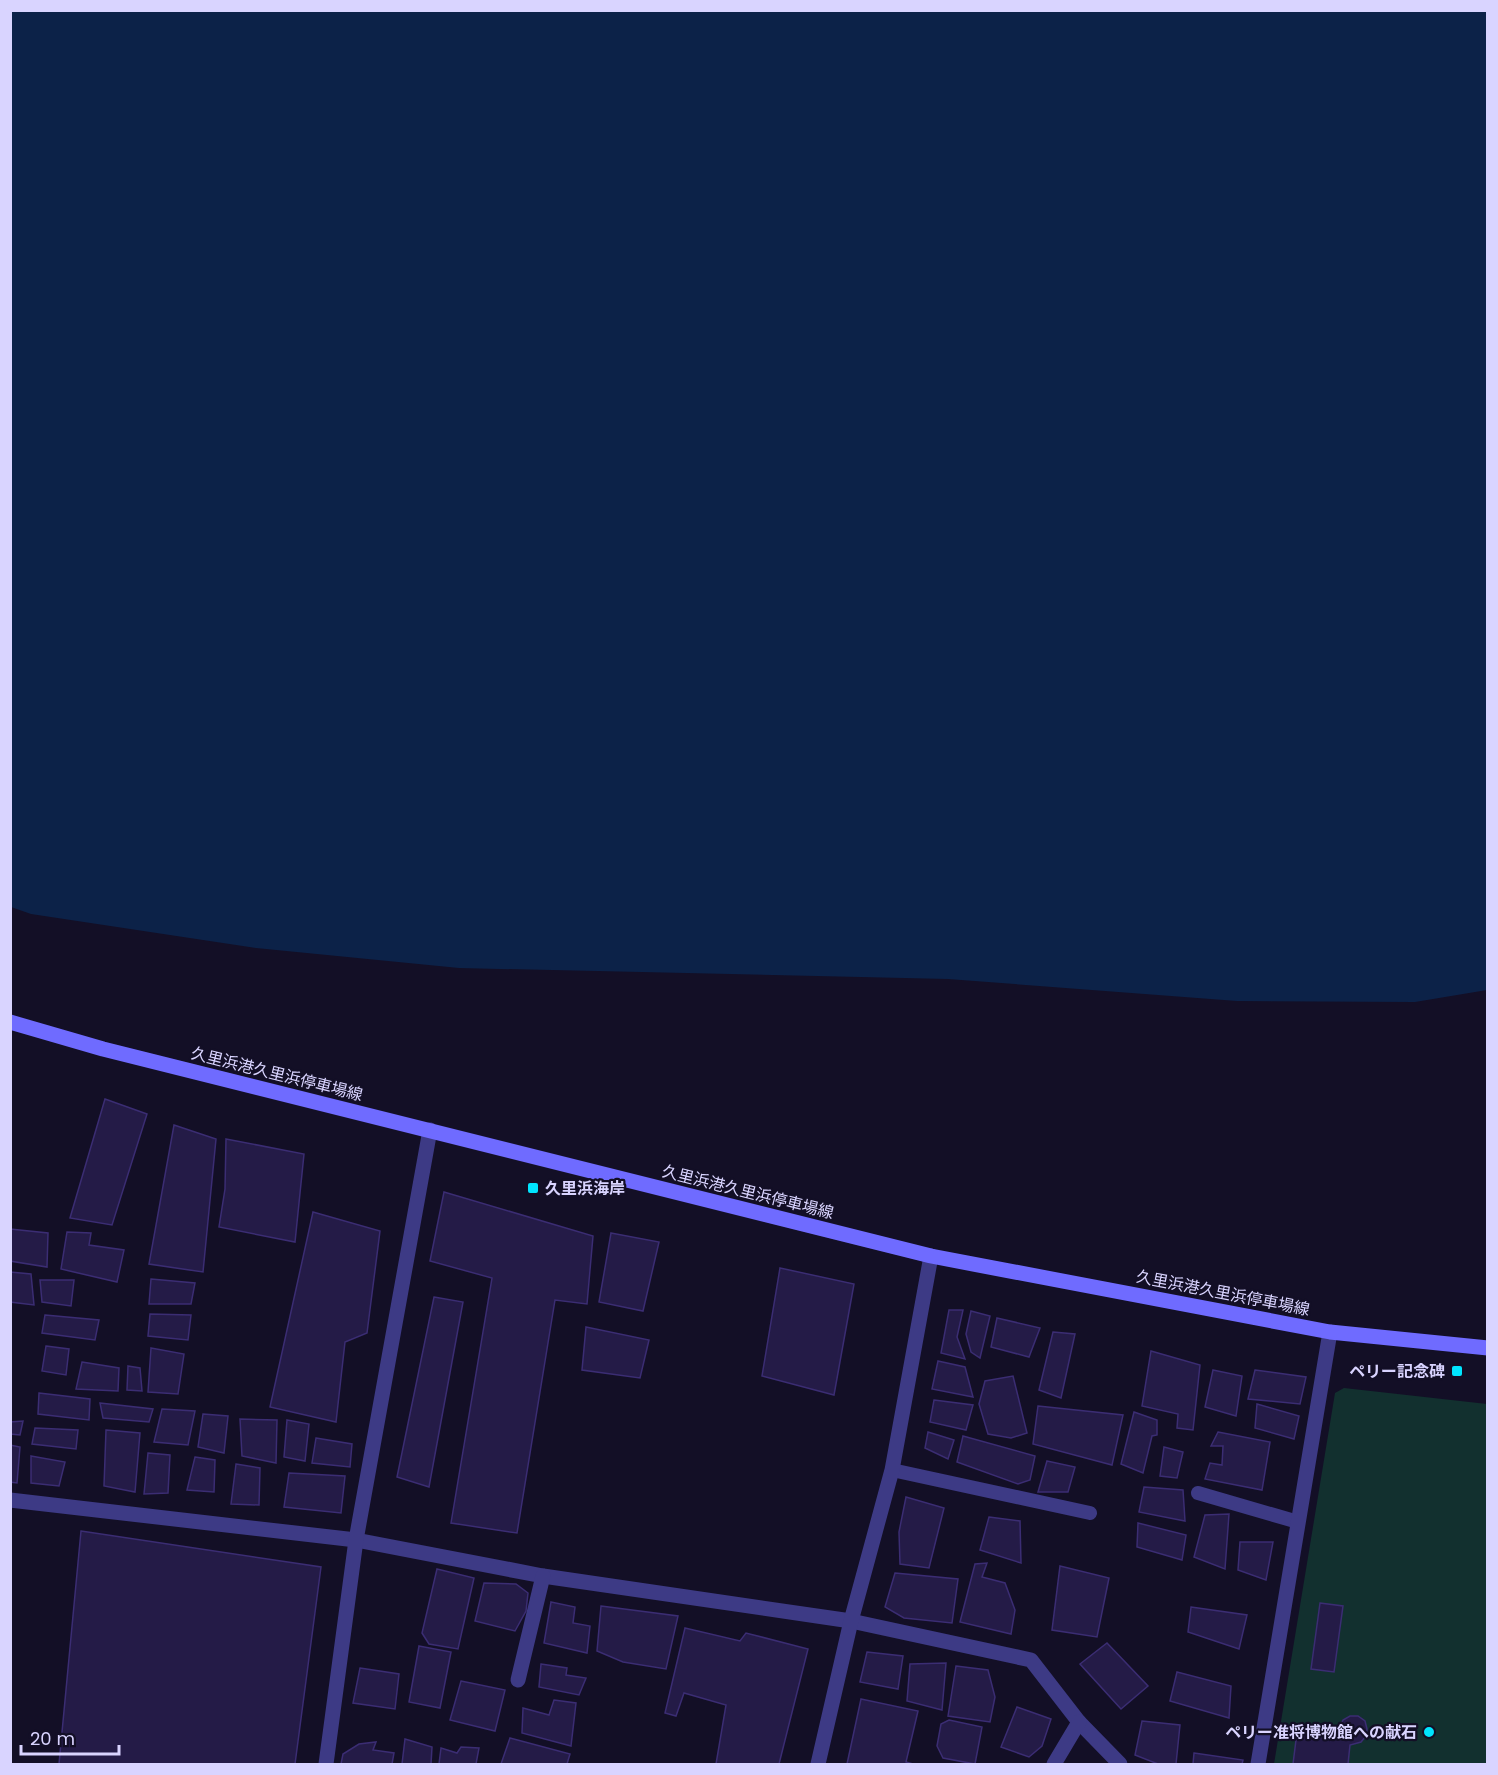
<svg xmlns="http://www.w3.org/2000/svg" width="1498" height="1775" font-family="Poppins,'Noto Sans JP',sans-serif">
<rect width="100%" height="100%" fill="#130f26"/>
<path fill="#12302f" d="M1344 1388 1487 1404V1764H1274L1335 1393Z"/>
<path fill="#0c2248" d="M11 10 1487 11V990L1415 1002 1237 1001 948 979 459 968 256 948 31 914 11 907Z"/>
<g fill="#241b47" stroke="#3b2d73" stroke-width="1.5">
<path d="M105 1099 147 1114 112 1225 70 1218Z"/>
<path d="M174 1125 216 1139 203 1272 149 1264Z"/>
<path d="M226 1139 304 1154 295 1242 219 1227 225 1189Z"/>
<path d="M444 1192 593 1236 587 1304 555 1300 517 1533 451 1523 492 1278 430 1261Z"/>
<path d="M313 1212 380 1231 367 1333 345 1342 336 1422 270 1407Z"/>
<path d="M10 1229 48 1233 47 1267 10 1261Z"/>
<path d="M67 1232 91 1233 89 1245 124 1250 117 1282 61 1269Z"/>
<path d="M611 1233 659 1242 643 1311 599 1302Z"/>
<path d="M780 1268 854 1284 834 1395 762 1376Z"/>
<path d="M10 1272 31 1274 34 1305 10 1302Z"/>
<path d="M151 1279 195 1283 191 1304H149Z"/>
<path d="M40 1280H74L71 1306 42 1302Z"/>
<path d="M434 1297 463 1302 429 1487 397 1477Z"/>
<path d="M949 1310H963L957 1337 965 1359 941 1353Z"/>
<path d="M971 1311 990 1316 980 1358 971 1352 966 1334Z"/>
<path d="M150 1314 191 1315 188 1340 148 1336Z"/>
<path d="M45 1315 99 1320 95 1340 42 1333Z"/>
<path d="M997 1318 1040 1328 1029 1357 991 1347Z"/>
<path d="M586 1327 649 1340 640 1378 582 1370Z"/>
<path d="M1053 1332 1075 1334 1061 1398 1039 1390Z"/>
<path d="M46 1346 69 1349 66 1375 42 1371Z"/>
<path d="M151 1348 184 1354 178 1394 148 1392Z"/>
<path d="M1151 1351 1200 1365 1193 1430 1177 1428 1178 1414 1142 1406Z"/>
<path d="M938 1361 965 1367 973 1397 932 1389Z"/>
<path d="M82 1362 119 1368 118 1391 76 1389Z"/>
<path d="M128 1366 140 1368 142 1391 127 1390Z"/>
<path d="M1213 1370 1242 1376 1236 1416 1205 1407Z"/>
<path d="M1255 1370 1306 1377 1300 1404 1248 1399Z"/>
<path d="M1013 1376 1027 1433 1011 1438 988 1434 979 1404 985 1381Z"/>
<path d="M39 1393 90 1399 89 1420 38 1414Z"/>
<path d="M934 1400 973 1405 966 1430 930 1422Z"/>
<path d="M100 1403 153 1409 149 1422 103 1418Z"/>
<path d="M1257 1404 1299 1416 1294 1439 1255 1428Z"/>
<path d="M1038 1406 1123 1415 1112 1465 1033 1444Z"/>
<path d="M162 1409 195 1411 188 1445 154 1442Z"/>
<path d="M1134 1412 1157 1420V1435L1152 1436 1143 1473 1121 1464Z"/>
<path d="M203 1414 228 1416 224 1453 198 1447Z"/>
<path d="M240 1419 277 1420 276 1463 242 1456Z"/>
<path d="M287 1420 309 1424 305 1461 284 1457Z"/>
<path d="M23 1421 20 1435 10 1434V1422Z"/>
<path d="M35 1428 78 1430 76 1449 32 1444Z"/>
<path d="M106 1430 140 1433 135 1492 104 1486Z"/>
<path d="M928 1432 954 1440 948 1459 925 1448Z"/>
<path d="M1218 1432 1270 1442 1262 1490 1205 1479 1210 1463 1222 1465 1223 1446H1211Z"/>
<path d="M963 1436 1035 1456 1030 1480 1018 1484 957 1462Z"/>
<path d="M316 1438 352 1444 350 1467 312 1463Z"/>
<path d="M10 1445 20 1447 17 1483 10 1482Z"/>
<path d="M1164 1447 1183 1452 1177 1478 1160 1476Z"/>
<path d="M148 1453 170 1455 168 1493 144 1494Z"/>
<path d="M31 1456 65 1462 59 1486 31 1483Z"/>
<path d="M195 1457 215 1460 214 1492 187 1490Z"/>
<path d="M1047 1461 1075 1467 1068 1492H1038Z"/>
<path d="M236 1464 260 1468 259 1505 231 1504Z"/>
<path d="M289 1473 345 1476 341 1513 284 1507Z"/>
<path d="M1144 1487 1183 1490 1185 1521 1139 1512Z"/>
<path d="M906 1497 944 1508 929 1568 900 1564 899 1532Z"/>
<path d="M1229 1514 1225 1569 1194 1557 1205 1515Z"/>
<path d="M989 1517 1020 1521 1021 1563 980 1550Z"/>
<path d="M1138 1523 1186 1535 1182 1560 1137 1547Z"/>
<path d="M81 1531 321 1567 295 1764H59Z"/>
<path d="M1240 1542H1273L1266 1580 1238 1570Z"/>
<path d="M987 1563 982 1577 1005 1583 1015 1610 1011 1634 960 1622 975 1564Z"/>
<path d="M1060 1566 1109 1578 1097 1637 1052 1630Z"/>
<path d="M437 1569 474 1578 458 1649 429 1644 422 1633Z"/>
<path d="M895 1573 958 1579 952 1623 904 1618 885 1607Z"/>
<path d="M484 1583 516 1584 528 1593 526 1611 515 1631 475 1621Z"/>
<path d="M551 1602 575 1607 573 1623 590 1626 587 1653 544 1643Z"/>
<path d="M1320 1603 1343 1606 1334 1672 1311 1669Z"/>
<path d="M601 1606 678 1616 666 1669 623 1662 597 1651Z"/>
<path d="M1191 1607 1247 1615 1239 1649 1188 1632Z"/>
<path d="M685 1628 740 1641 746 1633 808 1649 779 1764H716L726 1705 684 1693 676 1716 665 1713Z"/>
<path d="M1107 1643 1148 1686 1121 1709 1080 1664Z"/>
<path d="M419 1646 451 1652 440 1708 409 1702Z"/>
<path d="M867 1652 903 1656 898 1689 860 1682Z"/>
<path d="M946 1663 942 1710 907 1701 910 1664Z"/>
<path d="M541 1664 567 1668 566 1675 586 1678 579 1695 539 1687Z"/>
<path d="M956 1666 988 1670 995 1697 990 1722 948 1716Z"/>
<path d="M360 1668 399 1674 395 1709 353 1703Z"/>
<path d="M1177 1672 1231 1686 1229 1718 1170 1701Z"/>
<path d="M461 1681 505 1690 495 1731 450 1720Z"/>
<path d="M861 1699 918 1711 906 1762 913 1764H847Z"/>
<path d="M554 1700 576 1703 571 1746 522 1733 523 1708 549 1715Z"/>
<path d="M1017 1707 1051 1719 1042 1746 1029 1757 1001 1747Z"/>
<path d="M1350 1716H1358L1365 1721 1367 1729 1366 1736 1361 1742 1350 1745 1348 1764H1293L1298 1724 1339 1729 1343 1720Z"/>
<path d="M949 1720 982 1727 975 1764 943 1758 937 1746 941 1724Z"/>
<path d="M1142 1721 1180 1725 1176 1764H1158L1135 1755Z"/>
<path d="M510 1738 570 1754 567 1764H501Z"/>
<path d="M405 1739 432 1747 431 1764H402Z"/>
<path d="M376 1742 373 1750 394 1753 392 1764H341L343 1754 359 1744Z"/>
<path d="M461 1747 479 1748 476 1764H439L441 1748 457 1753Z"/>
<path d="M1194 1753 1243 1760 1242 1764H1193Z"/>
</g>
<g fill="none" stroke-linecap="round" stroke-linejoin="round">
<g stroke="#3d3a85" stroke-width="14">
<path d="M892 1470 1090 1513"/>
<path d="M1198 1493 1298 1522"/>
</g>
<g stroke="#3d3a85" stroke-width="15">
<path d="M10 1500 356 1540 543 1576 851 1621 1031 1660 1079 1722 1120 1764"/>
<path d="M518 1680 543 1576"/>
<path d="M326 1764 356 1540 430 1130"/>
<path d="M818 1764 851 1621 892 1470 931 1256"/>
<path d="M1054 1764 1079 1722"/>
<path d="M1258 1764 1330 1332"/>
</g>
<path stroke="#6f6bff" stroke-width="15" d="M10 1022 103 1049 931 1256 1330 1332 1488 1348"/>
</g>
<g fill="#00e5ff" stroke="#130f26" stroke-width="2">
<rect x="527" y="1182" width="12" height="12" rx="3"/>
<rect x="1451" y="1365" width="12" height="12" rx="3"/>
<circle cx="1429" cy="1732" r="6"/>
</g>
<g text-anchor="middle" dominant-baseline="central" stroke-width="4.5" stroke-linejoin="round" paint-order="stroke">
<g font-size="16" fill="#d9d4ff" stroke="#130f26">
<text transform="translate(277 1074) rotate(14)">久里浜港久里浜停車場線</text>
<text transform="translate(748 1192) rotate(14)">久里浜港久里浜停車場線</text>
<text transform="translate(1223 1293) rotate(11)">久里浜港久里浜停車場線</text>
</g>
<g font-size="16" font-weight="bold" fill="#d9d4ff" stroke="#130f26" text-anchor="end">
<text x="545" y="1188" text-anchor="start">久里浜海岸</text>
<text x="1445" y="1371">ペリー記念碑</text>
<text x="1417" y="1732">ペリー准将博物館への献石</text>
</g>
</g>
<rect width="1498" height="1775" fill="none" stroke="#d9d4ff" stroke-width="24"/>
<path d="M21 1745v9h98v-9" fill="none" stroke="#d9d4ff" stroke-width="3"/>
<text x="30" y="1745" font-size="18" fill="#d9d4ff" stroke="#130f26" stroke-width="4.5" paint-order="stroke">20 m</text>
</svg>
